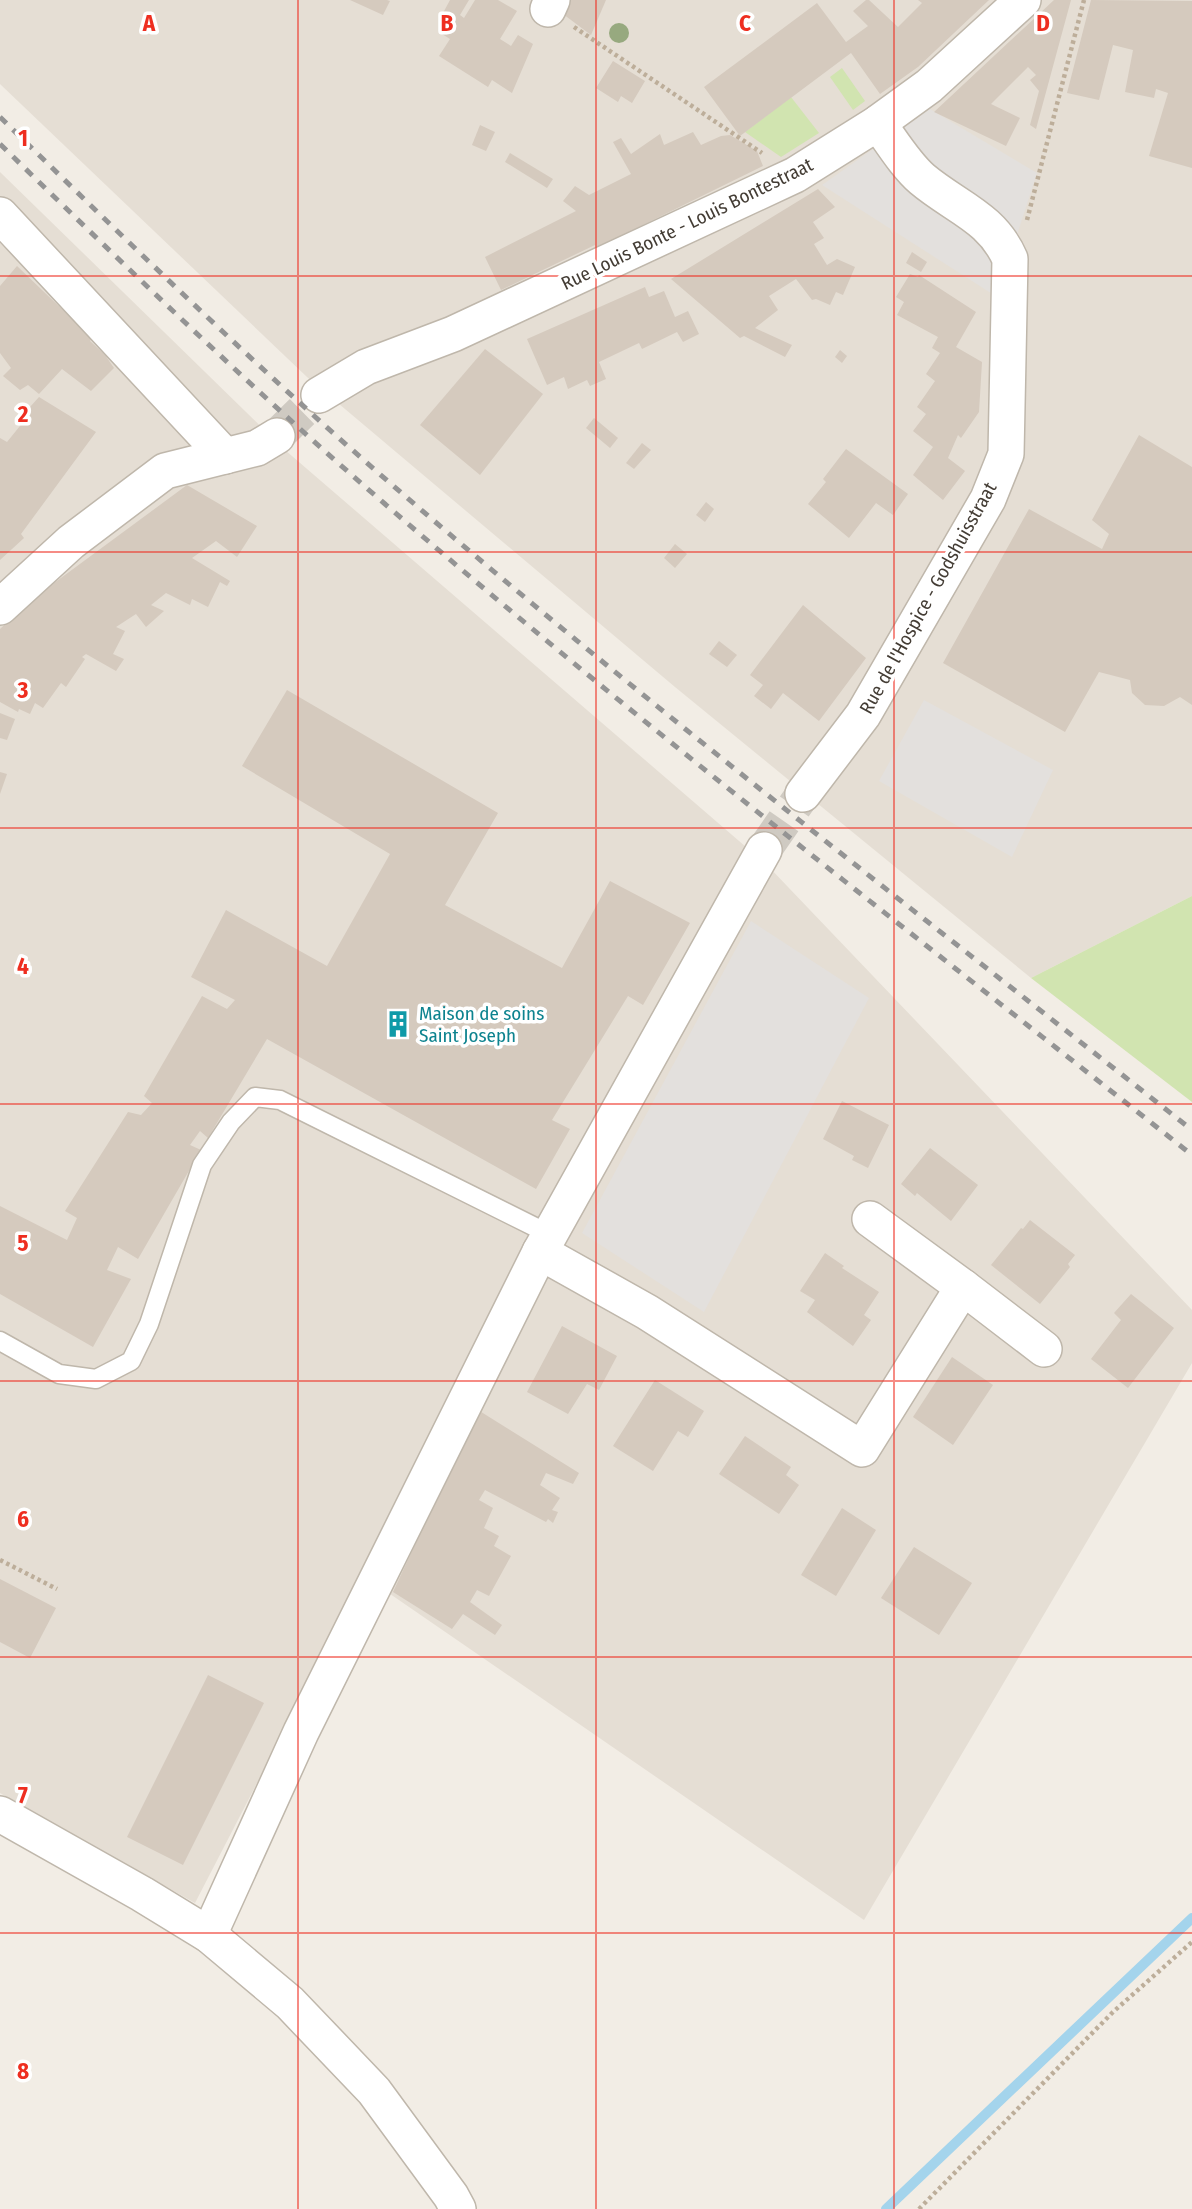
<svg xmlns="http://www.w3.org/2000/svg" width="1192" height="2209" font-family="'Fira Sans Condensed',sans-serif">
<rect width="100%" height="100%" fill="#f2ede5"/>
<g fill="#e5ded4">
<path d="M0 0H1192V896L1031 978 675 687 307 377 0 84Z"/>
<path d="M0 172 285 450 767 865 1192 1310V1363L864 1920 364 1576 195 1903 0 1793Z"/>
</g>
<g fill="#d1e4b0">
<path d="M842 68 865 101 853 110 830 77Z"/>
<path d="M791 97 819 133 781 157 745 132Z"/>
<path d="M1192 896V1102L1031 978Z"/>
</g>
<g fill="#e3e0dd">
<path d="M930 109 1037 173 997 297 822 185Z"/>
<path d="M924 700 1053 770 1012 857 879 781Z"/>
<path d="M751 921 869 998 704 1312 582 1233Z"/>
</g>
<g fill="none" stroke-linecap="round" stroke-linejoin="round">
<path stroke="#a4d4ec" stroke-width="10" d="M886 2209 1192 1918"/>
</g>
<g fill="#d5cabe">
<path d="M350 0H387L390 1 383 15Z"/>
<path d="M450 0H469L460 15 464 18 475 0H498L517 11 500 39 511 46 518 35 533 44 512 93 492 80 488 87 439 56 450 39 442 34 451 18 443 13Z"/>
<path d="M565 0H606L591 35 559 11Z"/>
<path d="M866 0H869L898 27 922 3 918 0H989L918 67 880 94 851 53 740 136 704 87 817 3 846 42 868 26 853 11Z"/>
<path d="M1054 0H1071L1036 129 1030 125 1039 91 1030 80 1036 75 1028 67 991 104 1020 118 1006 146 934 112Z"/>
<path d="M1091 0 1192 1V168L1149 156 1168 93 1156 89 1154 98 1125 92 1133 50 1113 45 1099 100 1067 93Z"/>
<path d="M613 61 645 81 632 103 621 96 618 102 596 88Z"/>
<path d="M480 125 495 132 486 151 472 145Z"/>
<path d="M693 132 701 145 721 136 730 135 757 151 763 166 596 248 595 245 501 290 485 257 576 211 563 201 575 186 589 195 631 174 613 142 621 138 631 154 660 134 664 145Z"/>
<path d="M510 153 553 179 547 188 505 162Z"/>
<path d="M818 189 835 207 813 222 824 238 814 244 827 265 837 259 855 267 843 295 836 292 830 305 816 299 812 300 796 279 769 296 778 310 755 328 792 345 785 357 744 336 740 338 671 279Z"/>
<path d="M912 252 927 262 921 272 906 263Z"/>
<path d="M17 266 92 338 90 341 105 355 114 368 91 391 62 369 39 394 28 385 20 390 3 376 11 368 0 353V286Z"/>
<path d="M910 274 918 277 919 275 976 312 956 347 982 362 979 412 961 438 958 435 948 458 965 471 943 500 913 475 933 447 913 431 926 414 917 407 935 381 926 374 940 353 932 348 938 337 897 315 904 302 896 297Z"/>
<path d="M645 287 649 297 664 291 675 317 688 311 699 334 683 342 677 332 642 349 639 343 599 362 606 379 590 386 587 380 568 389 564 377 547 385 527 339Z"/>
<path d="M485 349 543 394 480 475 420 425Z"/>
<path d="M840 350 847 356 842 363 835 357Z"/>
<path d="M39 397 96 432 21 534 24 538 0 560V438L7 442 24 421 21 417Z"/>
<path d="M594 418 618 438 610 448 586 428Z"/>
<path d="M1139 435 1192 467V705L1180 697 1164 706 1145 705 1132 693 1130 680 1099 672 1065 732 943 663 1029 509 1102 549 1109 534 1092 520Z"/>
<path d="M642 443 651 450 634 469 626 463Z"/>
<path d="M846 449 908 494 893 515 876 503 849 538 808 504 826 482 823 479Z"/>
<path d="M187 485 257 526 237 557 216 541 192 558 230 581 227 586 220 582 208 607 192 599 190 605 166 593 151 605 164 611 146 627 136 614 116 627 125 631 113 654 124 659 116 671 86 654 82 657 85 659 66 687 61 683 43 708 35 703 30 714 19 709 18 712 0 702V629L27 603Z"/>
<path d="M706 502 714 509 705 522 696 515Z"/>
<path d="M675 544 687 554 675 568 664 558Z"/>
<path d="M803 605 866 658 819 721 783 693 771 709 754 696 763 685 750 675Z"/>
<path d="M719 641 737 655 727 667 709 654Z"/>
<path d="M287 690 498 813 445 905 562 968 610 881 690 923 643 1005 628 996 552 1120 570 1129 536 1189 267 1039 208 1138 200 1131 190 1145 201 1150 138 1259 118 1247 107 1270 131 1279 93 1347 0 1294V1206L67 1240 77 1218 65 1211 128 1112 141 1115 152 1103 144 1096 202 996 227 1009 235 1000 191 977 226 910 327 966 390 854 242 766Z"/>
<path d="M0 713 15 719 7 740 0 738Z"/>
<path d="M0 772 7 774 0 794Z"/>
<path d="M842 1101 889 1125 868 1168 852 1160 854 1156 823 1139Z"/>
<path d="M930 1148 978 1185 951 1221 917 1193 915 1196 901 1184Z"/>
<path d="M1030 1220 1075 1255 1068 1264 1070 1267 1040 1304 991 1265 1021 1228 1023 1229Z"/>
<path d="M825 1253 844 1266 842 1268 879 1292 864 1315 871 1320 853 1346 807 1312 815 1300 800 1291Z"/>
<path d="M1131 1294 1174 1328 1128 1388 1091 1359 1121 1320 1114 1313Z"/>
<path d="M562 1326 617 1356 599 1390 587 1384 568 1414 527 1392Z"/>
<path d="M952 1357 993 1385 953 1445 913 1417Z"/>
<path d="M655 1380 704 1411 688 1437 678 1431 653 1471 613 1446Z"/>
<path d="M478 1410 579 1473 573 1484 546 1473 540 1485 560 1498 552 1510 558 1512 553 1523 548 1519 546 1522 485 1490 479 1500 493 1508 484 1528 499 1536 494 1546 511 1556 489 1596 477 1590 470 1602 502 1625 495 1635 463 1614 452 1629 393 1592Z"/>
<path d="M745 1436 791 1467 786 1475 799 1485 779 1514 719 1474Z"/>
<path d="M842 1508 876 1530 836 1596 801 1575Z"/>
<path d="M914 1547 972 1583 939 1635 881 1598Z"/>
<path d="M0 1579 56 1608 30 1658 0 1642Z"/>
<path d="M208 1675 264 1703 183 1865 127 1837Z"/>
</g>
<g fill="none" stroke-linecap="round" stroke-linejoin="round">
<g stroke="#cfcac2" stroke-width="35" stroke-dasharray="35 18" stroke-linecap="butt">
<path d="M277 436 319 395"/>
<path d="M764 850 803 794"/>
</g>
<defs>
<path id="lane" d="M0 1341 59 1374 96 1379 131 1361 149 1324 202 1165 231 1122 255 1097 280 1100 549 1234"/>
<g id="street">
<path d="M548 9 552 0"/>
<path d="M0 215 225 456"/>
<path d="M319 395 366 367 453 334 795 175 878 123 929 86 1023 0"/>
<path d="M0 607 71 542 165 471 257 448 277 436"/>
<path d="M803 794 863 715 988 499 1006 454 1010 259C992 217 955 207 922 179 905 164 892 142 878 123"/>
<path d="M870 1219 963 1287"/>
<path d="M540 1252 647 1312 862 1449 963 1287 1044 1349"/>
<path d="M0 1814 142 1894 209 1935 290 2003 374 2091 451 2196 458 2209"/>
<path d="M209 1935 301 1732 540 1252 764 850"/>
</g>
</defs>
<use href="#lane" stroke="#bfb7ab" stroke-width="21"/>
<use href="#street" stroke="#bfb7ab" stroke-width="38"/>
<g stroke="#bdae9a" stroke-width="4.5" stroke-dasharray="3.5 3.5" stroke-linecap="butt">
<path d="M574 27 762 153"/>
<path d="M1027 220 1084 0"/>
<path d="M0 1560 57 1589"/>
<path d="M919 2209 1113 2012 1192 1942"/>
</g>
<use href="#lane" stroke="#fff" stroke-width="18"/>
<use href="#street" stroke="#fff" stroke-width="35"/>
<g stroke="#949494" stroke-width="5" stroke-dasharray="9 9" stroke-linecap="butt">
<path d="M0 117C128 242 255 366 390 483 650 708 923 917 1192 1130"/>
<path d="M0 144C126 267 252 389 385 504 646 730 921 940 1192 1155"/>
</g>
</g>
<circle fill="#97a97f" cx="619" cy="33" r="10"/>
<path fill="none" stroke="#ee2e20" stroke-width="2" stroke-opacity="0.55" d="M298 0V2209M596 0V2209M894 0V2209M0 276H1192M0 552H1192M0 828H1192M0 1104H1192M0 1381H1192M0 1657H1192M0 1933H1192"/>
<defs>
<symbol id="building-bare" viewBox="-9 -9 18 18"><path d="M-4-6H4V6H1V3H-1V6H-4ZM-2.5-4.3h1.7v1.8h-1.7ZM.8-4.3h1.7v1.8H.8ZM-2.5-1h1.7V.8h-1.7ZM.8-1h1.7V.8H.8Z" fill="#0f9aa8" stroke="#fff" stroke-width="2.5" paint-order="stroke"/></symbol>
</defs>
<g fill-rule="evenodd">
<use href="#building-bare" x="379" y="1005" width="38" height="38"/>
</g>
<g text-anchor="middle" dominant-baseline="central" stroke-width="7" stroke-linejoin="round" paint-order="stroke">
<g font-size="19" fill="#443d35" stroke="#fff">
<text transform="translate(687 224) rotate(-26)">Rue Louis Bonte - Louis Bontestraat</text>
<text transform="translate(928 598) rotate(-61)">Rue de l'Hospice - Godshuisstraat</text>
</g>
<g font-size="19" fill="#0d838f" stroke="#fff" text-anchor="start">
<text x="419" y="1013">Maison de soins<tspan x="419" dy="22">Saint Joseph</tspan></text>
</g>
</g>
<g font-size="23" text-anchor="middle" font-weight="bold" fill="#ee2e20" stroke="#fff" stroke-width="7" stroke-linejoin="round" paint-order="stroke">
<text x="149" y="31">A</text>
<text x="447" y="31">B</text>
<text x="745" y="31">C</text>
<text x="1043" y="31">D</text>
<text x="23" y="146">1</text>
<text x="23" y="422">2</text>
<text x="23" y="698">3</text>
<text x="23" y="974">4</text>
<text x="23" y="1251">5</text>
<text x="23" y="1527">6</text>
<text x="23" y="1803">7</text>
<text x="23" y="2079">8</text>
</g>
</svg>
